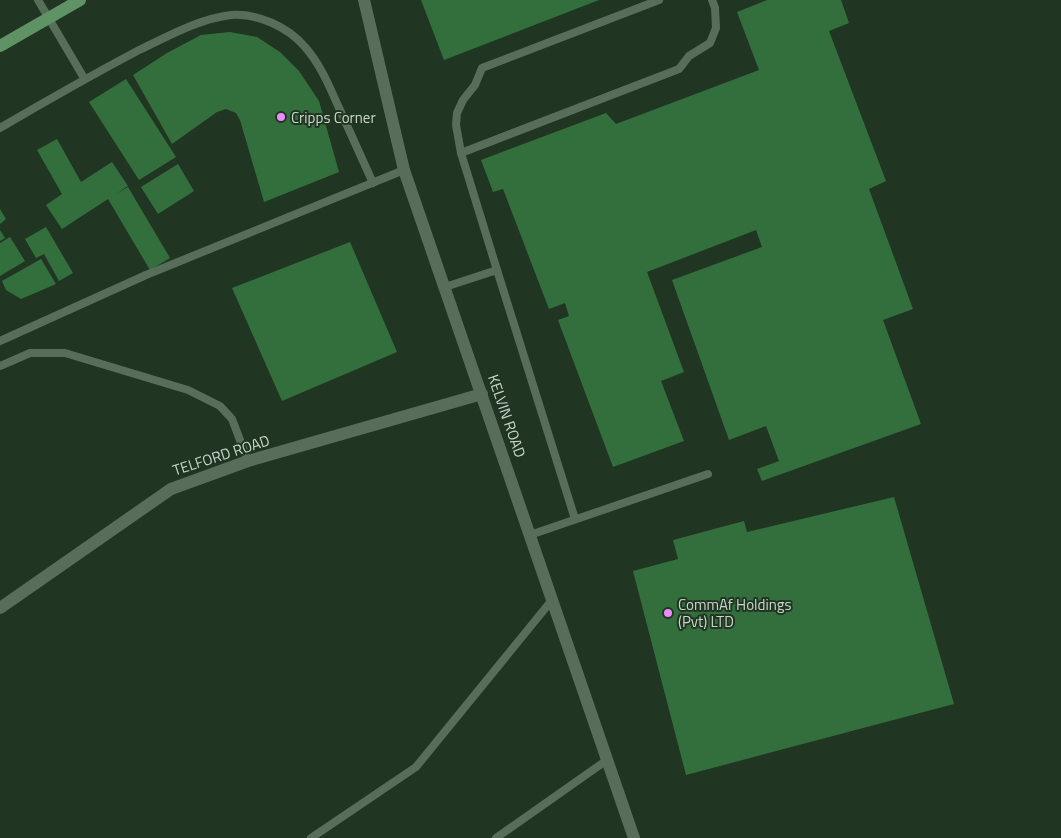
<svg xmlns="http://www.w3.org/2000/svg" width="1061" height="838" font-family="'Titillium Web',sans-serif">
<rect width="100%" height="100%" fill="#213523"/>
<g fill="#336f3d">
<path d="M421 0H599L444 60Z"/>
<path d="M767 0H841L849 23 829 31 886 181 869 189 913 309 883 320 921 424 762 481 757 469 779 461 766 426 729 440 672 280 762 247 756 230 647 272 684 372 661 381 684 441 613 467 558 320 569 316 565 303 549 309 503 189 493 192 481 160 606 113 616 124 759 70 737 12Z"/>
<path d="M230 32 257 37 280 52 299 71 319 101 339 172 264 202 240 120 236 113 226 109 217 112 172 144 133 75 167 53 201 35Z"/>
<path d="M126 79 176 157 139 180 89 102Z"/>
<path d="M57 139 81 182 112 162 128 186 116 194 128 187 170 258 150 270 108 199 62 229 46 205 62 194 37 150Z"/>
<path d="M178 164 194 191 158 214 141 187Z"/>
<path d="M0 209 6 219 0 224Z"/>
<path d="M46 227 73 273 59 281 44 254 36 258 25 239Z"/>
<path d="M0 230 5 238 0 241Z"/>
<path d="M10 237 25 261 0 276V243Z"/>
<path d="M350 242 397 352 282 401 232 288Z"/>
<path d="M41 259 56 284 21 299 6 290 2 281Z"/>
<path d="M894 497 954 704 686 775 633 571 678 559 673 540 744 521 747 532Z"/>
</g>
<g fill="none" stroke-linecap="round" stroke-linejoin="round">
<g stroke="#586e5a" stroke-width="8">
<path d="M38 0 84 78"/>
<path d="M0 128C46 101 92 75 139 50 169 36 198 19 231 15 258 13 288 27 305 47 321 65 330 88 340 110 351 134 362 159 373 183"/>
<path d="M461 153 679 69 689 56 710 43 716 28 715 8 712 0"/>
<path d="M497 270 575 519"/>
<path d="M445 287 497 270 461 153 456 125 457 113 463 100 475 85 482 68 659 0"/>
<path d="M0 341 146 275 404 170"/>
<path d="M0 366 30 353H65L188 390 220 406 232 419 248 461"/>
<path d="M530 535 708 474"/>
<path d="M311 838 416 767 552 600"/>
<path d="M496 838 607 760"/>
</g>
<g stroke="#586e5a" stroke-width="12">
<path d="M364 0 404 170 634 838"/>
<path d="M0 608 171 489 248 461 482 394"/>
</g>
<path stroke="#5f9365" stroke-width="12" d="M0 46 80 0"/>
</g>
<g fill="#ec8cfa" stroke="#213523" stroke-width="2">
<circle cx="281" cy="117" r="5"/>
<circle cx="668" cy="613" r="5"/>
</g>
<g text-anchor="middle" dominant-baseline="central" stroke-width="4" stroke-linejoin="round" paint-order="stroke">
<g font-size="15" fill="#c9d6ca" stroke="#213523" text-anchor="start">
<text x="291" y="117">Cripps Corner</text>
<text x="678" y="604">CommAf Holdings<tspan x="678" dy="17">(Pvt) LTD</tspan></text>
</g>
<g font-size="15" fill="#c9d6ca" stroke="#213523">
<text transform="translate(507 416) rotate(71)">KELVIN ROAD</text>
<text transform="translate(221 455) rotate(-18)">TELFORD ROAD</text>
</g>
</g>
</svg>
